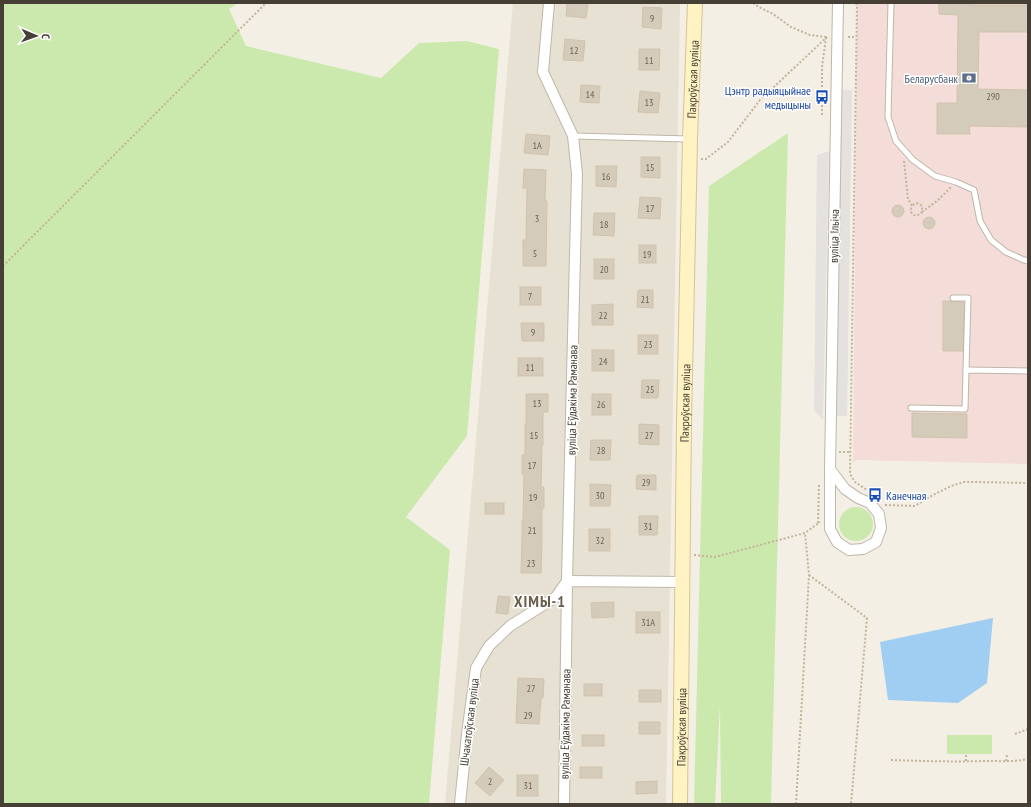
<svg xmlns="http://www.w3.org/2000/svg" width="1031" height="807" font-family="'PT Sans Narrow',sans-serif">
<rect width="100%" height="100%" fill="#f3efe5"/>
<path fill="#e7e1d3" d="M513 3H680L666 804H445Z"/>
<path fill="#f4dcd8" d="M857 3H1028V464L858 460 853 462Z"/>
<g fill="#cce9ad">
<path d="M3 3H238L229 9 246 46 381 78 419 43 467 41 499 49 467 436 406 517 450 550 429 804H3Z"/>
<path d="M788 133 771 804H721L720 705 715 804H694L709 186Z"/>
<circle cx="856" cy="524" r="17"/>
<rect x="947" y="735" width="45" height="19"/>
</g>
<g fill="#e4e1de">
<path d="M841 90H852L847 416H835Z"/>
<path d="M829 151 823 420 814 410 817 155Z"/>
</g>
<path fill="#9fcef2" d="M993 618 987 683 958 703 888 700 880 642Z"/>
<g fill="#d5cbba" stroke="#d0c3ad">
<path d="M567 3H588L586 18 566 16Z"/>
<path d="M939 3H970V5H1028V32H979L978 89 1028 90V127L969 126 970 134H937V103H957L958 15 939 14Z"/>
<path d="M643 7 662 8 661 29 642 27Z"/>
<path d="M565 39 585 41 583 61 563 60Z"/>
<path d="M639 49H660L659 70H639Z"/>
<path d="M581 85 600 86 599 103 580 102Z"/>
<path d="M640 91 660 93 658 113 638 112Z"/>
<path d="M526 134 550 136 548 155 524 153Z"/>
<path d="M641 157H660V178L641 177Z"/>
<path d="M596 166H617L616 187 596 186Z"/>
<path d="M524 169 546 170 545 201H547L546 266H523V240H526L527 188H523Z"/>
<path d="M640 197 661 198 660 219 638 218Z"/>
<circle cx="898" cy="211" r="6"/>
<path d="M594 213H615L614 236 593 235Z"/>
<circle cx="929" cy="223" r="6"/>
<rect x="639" y="245" width="17" height="18"/>
<rect x="594" y="259" width="20" height="20"/>
<rect x="520" y="287" width="21" height="18"/>
<path d="M638 290H653V308L637 307Z"/>
<path d="M943 301 964 302 963 351H943Z"/>
<path d="M613 304V325H592V305Z"/>
<path d="M521 323H544V341H522Z"/>
<rect x="638" y="335" width="20" height="19"/>
<rect x="592" y="350" width="22" height="21"/>
<rect x="518" y="358" width="25" height="18"/>
<path d="M642 380H659L658 398H641Z"/>
<path d="M526 394H548V412H543V445H542L541 487H544V508H542V541L541 573H521L522 540V520H523L524 474H522V455H525V424H526Z"/>
<rect x="592" y="394" width="19" height="21"/>
<path d="M912 413 967 414V438L912 437Z"/>
<path d="M639 424 659 425V445L639 444Z"/>
<path d="M591 440H611L610 460H590Z"/>
<path d="M637 475H656V490L636 489Z"/>
<path d="M590 484 611 485 610 506H590Z"/>
<rect x="485" y="503" width="19" height="11"/>
<path d="M639 516H658L657 535H639Z"/>
<rect x="589" y="529" width="21" height="22"/>
<path d="M498 596 510 597 508 614 496 613Z"/>
<path d="M614 602V617L592 618 591 603Z"/>
<rect x="636" y="612" width="24" height="21"/>
<path d="M518 678 544 679 543 698H541L539 724 516 723Z"/>
<rect x="584" y="684" width="18" height="12"/>
<rect x="639" y="690" width="22" height="12"/>
<rect x="639" y="722" width="21" height="12"/>
<rect x="582" y="735" width="22" height="11"/>
<path d="M489 767 504 780 490 796 475 783Z"/>
<rect x="580" y="767" width="22" height="11"/>
<rect x="517" y="775" width="21" height="21"/>
<path d="M657 781V793L636 794V782Z"/>
</g>
<g fill="none" stroke-linecap="round" stroke-linejoin="round">
<defs>
<g id="lane">
<path d="M891 3 888 117 896 141 913 160 935 176 956 182 974 190 980 221 991 240 1006 252 1024 260 1028 261"/>
<path d="M573 136 689 139"/>
<path d="M953 298H968L966 370"/>
<path d="M911 408 965 409 966 370 1028 371"/>
</g>
<g id="street">
<path d="M549 3 543 72 573 136 577 174 567 581 564 804"/>
<path d="M830 469 845 489 858 498 870 503 879 514 881 528 876 542 863 549 849 550 837 542 830 529V469L838 3"/>
<path d="M460 804 467 734 476 668 489 646 510 626 556 597 567 581 683 582"/>
</g>
<g id="secondary">
<path id="s1" d="M680 804 684 423 690 139 695 3"/>
</g>
</defs>
<use href="#lane" stroke="#bfb7a8" stroke-width="7"/>
<use href="#street" stroke="#bfb7a8" stroke-width="12"/>
<use href="#secondary" stroke="#d5c494" stroke-width="16"/>
<g stroke="#c1b498" stroke-width="2" stroke-dasharray="2 2" stroke-linecap="butt">
<path d="M753 3 759 7 773 14 791 27 810 35 827 37"/>
<path d="M856 3 857 6 850 474 855 482 867 490"/>
<path d="M848 37H856"/>
<path d="M822 115V67L826 38"/>
<path d="M701 159H706L728 142 760 100 827 37"/>
<path d="M904 161 908 199 912 206C908 214 916 219 922 212V206C919 203 915 202 912 206"/>
<path d="M922 212 937 201 951 187"/>
<path d="M3 266 266 3"/>
<path d="M839 452H850"/>
<path d="M885 505 915 506 933 495 951 486 964 482H976L1028 483"/>
<path d="M818 523 819 485"/>
<path d="M694 555 715 557 805 533 820 522"/>
<path d="M809 575 867 618 851 804"/>
<path d="M1015 734 1028 729"/>
<path d="M966 755V762"/>
<path d="M891 760C922 761 953 762 985 761 999 761 1014 762 1028 759"/>
<path d="M1006 761 1007 755"/>
<path d="M796 804 809 575 805 533"/>
</g>
<use href="#lane" stroke="#fff" stroke-width="5"/>
<use href="#street" stroke="#fff" stroke-width="10"/>
<use href="#secondary" stroke="#fff2c3" stroke-width="14"/>
</g>
<defs>
<symbol id="bank-bare" viewBox="-9 -9 18 18"><path d="M-6-4H6V4H-6ZM0-2.3a2.3 2.3 0 1 0 0 4.6a2.3 2.3 0 1 0 0-4.6Z" fill="#5c6f8a" stroke="#fff" stroke-width="2.5" paint-order="stroke"/></symbol>
<symbol id="bus-bare" viewBox="-9 -9 18 18"><path d="M-5-6H5V4H4V6H2V4H-2V6H-4V4H-5ZM-3.5-4V0h7V-4ZM-3.5 1.2v1.5H-2V1.2ZM2 1.2v1.5H3.5V1.2Z" fill="#1a4fb4" stroke="#fff" stroke-width="2.5" paint-order="stroke"/></symbol>
</defs>
<g fill-rule="evenodd">
<use href="#bank-bare" x="959" y="68" width="20" height="20"/>
<use href="#bus-bare" x="812" y="87" width="20" height="20"/>
<use href="#bus-bare" x="865" y="485" width="20" height="20"/>
</g>
<g text-anchor="middle" dominant-baseline="central" stroke-width="3" stroke-linejoin="round" paint-order="stroke">
<g font-size="10" fill="#6a6256">
<text x="652" y="18">9</text>
<text x="574" y="50">12</text>
<text x="649" y="60">11</text>
<text x="590" y="94">14</text>
<text x="993" y="96">290</text>
<text x="649" y="102">13</text>
<text x="537" y="145">1А</text>
<text x="650" y="167">15</text>
<text x="606" y="176">16</text>
<text x="650" y="208">17</text>
<text x="537" y="218">3</text>
<text x="604" y="224">18</text>
<text x="535" y="253">5</text>
<text x="647" y="254">19</text>
<text x="604" y="269">20</text>
<text x="530" y="296">7</text>
<text x="645" y="299">21</text>
<text x="603" y="315">22</text>
<text x="533" y="332">9</text>
<text x="648" y="344">23</text>
<text x="603" y="361">24</text>
<text x="530" y="367">11</text>
<text x="650" y="389">25</text>
<text x="537" y="403">13</text>
<text x="601" y="404">26</text>
<text x="534" y="435">15</text>
<text x="649" y="435">27</text>
<text x="601" y="450">28</text>
<text x="532" y="465">17</text>
<text x="646" y="482">29</text>
<text x="600" y="495">30</text>
<text x="533" y="497">19</text>
<text x="648" y="526">31</text>
<text x="532" y="530">21</text>
<text x="600" y="540">32</text>
<text x="531" y="563">23</text>
<text x="648" y="622">31А</text>
<text x="531" y="688">27</text>
<text x="528" y="715">29</text>
<text x="490" y="781">2</text>
<text x="528" y="785">31</text>
</g>
<g font-size="12" fill="#4e5e75" stroke="#fff" text-anchor="end">
<text x="958" y="78">Беларусбанк</text>
</g>
<g font-size="12" fill="#463f35" stroke="#fff">
<text stroke="none"><textPath href="#s1" startOffset="725">Пакроўская вуліца</textPath></text>
<text transform="translate(834 236) rotate(-89)">вуліца Ільіча</text>
<text transform="translate(572 400) rotate(-89)">вуліца Еўдакіма Раманава</text>
<text stroke="none"><textPath href="#s1" startOffset="401">Пакроўская вуліца</textPath></text>
<text transform="translate(469 722) rotate(-83)">Шчакатоўская вуліца</text>
<text transform="translate(565 724) rotate(-89)">вуліца Еўдакіма Раманава</text>
<text stroke="none"><textPath href="#s1" startOffset="77">Пакроўская вуліца</textPath></text>
</g>
<g font-size="12" fill="#164399" stroke="#fff" text-anchor="end">
<text x="811" y="90">Цэнтр радыяцыйнае<tspan x="811" dy="14">медыцыны</tspan></text>
<text x="886" y="495" text-anchor="start">Канечная</text>
</g>
<g font-size="16" font-weight="bold" letter-spacing="1" fill="#695e4b" stroke="#fff">
<text x="540" y="601">ХІМЫ-1</text>
</g>
</g>
<rect width="1031" height="807" fill="none" stroke="#463f35" stroke-width="8"/>
<g transform="translate(36 36) rotate(92)" stroke="#ffffff" stroke-width="3" paint-order="stroke">
<path d="M0-3L7 15L0 10L-7 15Z" fill="#463f35"/>
<text y="-6" font-size="11" font-weight="bold" text-anchor="middle" fill="#463f35">С</text>
</g>
</svg>
